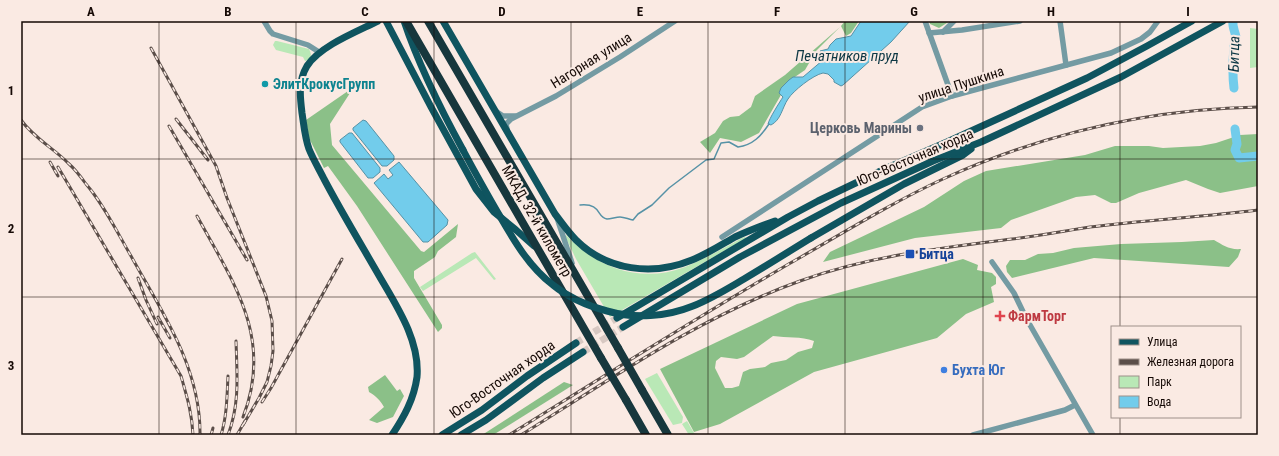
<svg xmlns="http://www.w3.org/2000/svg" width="1279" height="456" font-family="'Roboto Condensed',sans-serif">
<rect width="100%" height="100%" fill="#faeae3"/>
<g fill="#b9e8b6">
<path d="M1250 28 1258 29V67L1250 68Z"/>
<path d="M275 41H277L309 49C311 53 312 56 309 60L305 61 303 57 276 50 273 45Z"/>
<path d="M566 235C597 268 641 284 685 267 705 259 724 248 742 238L745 237 746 238 610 317 576 259 565 236Z"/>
<path d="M475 252 496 279 494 280 476 258 423 291 420 287 472 253Z"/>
<path d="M657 373 683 417 682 423 673 425 645 379Z"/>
<path d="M687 421 694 433 704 435H689L682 424Z"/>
</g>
<g fill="#8bc088" fill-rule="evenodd">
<path d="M845 21H859L851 33 846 36 841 26Z"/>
<path d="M929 21H950L939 28 930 24Z"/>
<path d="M840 27 816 51 805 70 789 81 759 133 741 142 720 138 710 153 700 142 715 133 723 121 730 117 739 116 751 107 755 96 785 75Z"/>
<path d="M348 91 350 93 330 124 332 145 421 251 424 252 458 224 456 237 438 251 435 257 414 271V278L442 325V328L438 332 357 206 328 166 324 168 309 138 306 120Z"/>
<path d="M1258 134V186L1220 193 1208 189 1186 180 1139 193 1116 203H1111L1095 195 1076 197 1011 220 1001 228 915 238 823 262 830 252 924 207 964 181 986 171 1085 155 1115 146H1149L1163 148 1200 146 1216 143 1240 135Z"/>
<path d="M1214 240C1223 245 1229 250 1241 249L1238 257 1229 267 1094 258 1012 278 1007 272 1006 266 1010 260H1025L1038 254 1053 253 1074 248 1121 244 1182 242Z"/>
<path d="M963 259 978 265 977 270 992 273 996 277V284L991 287 994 302 966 314 937 338 814 372 720 424 694 432 660 369 797 304ZM773 336C787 338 801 336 814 341L812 348 798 352 786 360 771 363 765 367 750 369 743 372 739 386 732 388H725L715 368 716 361 721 357 737 359 744 357Z"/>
<path d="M385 375 397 391 400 389 404 396 393 417 377 423 369 420 384 407C380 400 376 396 369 392L368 387Z"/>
<path d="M564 382 573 385 493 435H482Z"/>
</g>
<g fill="#72cceb" stroke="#5692a6">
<path d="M861 21H910L891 42 843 85 841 86 834 82V80L828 74 823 73C813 75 793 91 788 99 782 108 781 120 771 125L768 124C769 119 779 103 783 97L779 93 781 88 789 80 793 77H803L823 60V55L820 51 828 49 830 45 836 39 851 36Z"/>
<path d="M363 120 366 121 394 156V160L387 166H382L353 130V128Z"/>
<path d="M349 133H352L380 168V172L373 178H368L340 142V140Z"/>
<path d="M399 162 448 220 447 225 428 242H423L374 183 384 174 388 179 393 175 389 170Z"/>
</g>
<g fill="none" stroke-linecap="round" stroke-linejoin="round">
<path stroke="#5692a6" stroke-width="1.5" d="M580 205C602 203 596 217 607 219 611 219 616 217 620 217 624 217 628 219 633 220L638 214 652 205 669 188 706 160 714 159 721 143 729 142 738 147C753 145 761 136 769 124"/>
<g stroke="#72cceb" stroke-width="9">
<path d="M1233 21C1232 27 1235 31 1236 37 1236 40 1234 43 1234 46 1233 59 1232 74 1234 88"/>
<path d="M1235 129 1237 144 1235 150 1239 158 1258 156"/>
</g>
<g stroke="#d8c8c2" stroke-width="7" stroke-dasharray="7 3.5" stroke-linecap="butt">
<path d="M576 343 617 318"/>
<path d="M583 352 623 327"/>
</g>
<g stroke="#749ba3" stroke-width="5.5">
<path d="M264 21 270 31 273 34 308 45 319 52"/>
<path d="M925 21 952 96"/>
<path d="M1060 21 1066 65"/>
<path d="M943 32 954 21"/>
<path d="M929 33 962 30 1020 21"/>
<path d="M497 112 503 116H515"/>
<path d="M507 129 506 124 511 119 556 96 620 57 675 21"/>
<path d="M557 218 572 263"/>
<path d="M722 237 922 107 952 96 1111 53 1141 39 1150 32 1158 21"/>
<path d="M992 262 1014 293 1026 318 1093 435"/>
<path d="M973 435 1065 410 1075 405"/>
</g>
<g stroke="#0f545f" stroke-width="7">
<path d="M378 21C356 32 320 46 307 66 298 81 300 97 302 113 304 126 305 138 309 149 313 159 319 169 324 179 342 213 362 246 381 279 398 308 420 342 417 377 414 399 404 417 392 435"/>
<path d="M386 21 431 107 476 189 494 212 516 230 534 246"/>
<path d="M404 21C419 66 440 108 463 150"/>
<path d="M443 21 555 214C562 223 568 232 576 240 607 271 653 276 692 260 707 254 721 245 735 237 748 231 761 226 775 221"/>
<path d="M811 238 904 184 963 155 971 149"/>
<path d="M617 318 788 217 818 201 887 168 947 142 1087 78 1147 46 1192 21"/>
<path d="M623 327 740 257 841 203 933 161 981 142 1121 77 1223 21"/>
<path d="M442 435 482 410 527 376 576 343"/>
<path d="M461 435 486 420 543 378 583 352"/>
</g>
<g stroke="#17373d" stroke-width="8">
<path d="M406 21 601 358"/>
<path d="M428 21 618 348"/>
<path d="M642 390 668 435"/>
<path d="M626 400 646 435"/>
</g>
<defs>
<g id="rail">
<path d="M151 48 216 166 227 198 266 296 272 321 273 351 271 366 267 382 259 398 243 425"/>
<path d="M176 119 208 160"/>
<path d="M21 120C34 138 53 148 68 163 75 169 81 177 86 184 104 205 117 232 131 256 162 312 201 368 200 435"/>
<path d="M169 126 247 260"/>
<path d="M50 162 58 176"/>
<path d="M58 167 181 376C187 397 192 413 193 435"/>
<path d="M197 216C233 282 274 338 243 417"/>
<path d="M138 278 146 300 157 324"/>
<path d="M158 317 170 338"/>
<path d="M262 402 271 388 342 259"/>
<path d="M211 435 213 428"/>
<path d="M221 435C227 416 227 395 228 376"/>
<path d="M228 435C240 404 237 374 236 341"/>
<path d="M237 435 245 421"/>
<path d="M509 435C601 378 693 320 787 265 838 236 889 204 943 179 1042 134 1150 109 1258 107"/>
<path d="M521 435C611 379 700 317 800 281 868 256 940 248 1012 239 1038 236 1064 231 1090 227 1145 220 1202 217 1258 210"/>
</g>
</defs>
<use href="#rail" stroke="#5b4e49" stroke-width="3"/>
<use href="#rail" stroke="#faeae3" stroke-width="1.5" stroke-dasharray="4.5" stroke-linecap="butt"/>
<path stroke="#0f545f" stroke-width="7" d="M463 150C474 171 486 192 498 213 513 239 529 267 553 285 569 298 588 306 607 311 635 319 666 317 693 306 711 299 727 289 744 279 766 266 788 252 811 238"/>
<g stroke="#17373d" stroke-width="8">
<path d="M618 348 642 390"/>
<path d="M601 358 626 400"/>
</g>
</g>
<path fill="none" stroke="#150905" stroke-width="1" stroke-opacity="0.55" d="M159 21V435M296 21V435M434 21V435M571 21V435M708 21V435M845 21V435M983 21V435M1120 21V327M21 159H1258M21 297H1258M1120 417V435"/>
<circle fill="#0f9aa8" stroke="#faeae3" stroke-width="1.5" cx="265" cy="84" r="4"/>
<circle fill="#6b7280" stroke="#faeae3" stroke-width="1.5" cx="920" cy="128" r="4"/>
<rect fill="#1a4fb4" stroke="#faeae3" stroke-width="1.5" x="905" y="249" width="10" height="10" rx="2"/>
<path fill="#e0444e" stroke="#faeae3" stroke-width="1.5" d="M998 310h4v4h4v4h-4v4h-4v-4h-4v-4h4z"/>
<circle fill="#3f7fe0" stroke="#faeae3" stroke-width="1.5" cx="944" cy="370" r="4"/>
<g text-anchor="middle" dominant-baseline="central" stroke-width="4" stroke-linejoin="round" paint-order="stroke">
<g font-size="14" fill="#150905" stroke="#faeae3">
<text transform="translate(591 60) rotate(-32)">Нагорная улица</text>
<text transform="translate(961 84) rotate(-18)">улица Пушкина</text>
<text transform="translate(915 157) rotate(-23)">Юго-Восточная хорда</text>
<text transform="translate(537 221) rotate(60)">МКАД, 32-й километр</text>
<text transform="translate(502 379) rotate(-35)">Юго-Восточная хорда</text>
</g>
<g font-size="14" font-weight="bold" fill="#0d838f" stroke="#faeae3" text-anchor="start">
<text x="273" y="84">ЭлитКрокусГрупп</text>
</g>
<g font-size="14" font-weight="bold" fill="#5b616d" stroke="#faeae3" text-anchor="end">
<text x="912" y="128">Церковь Марины</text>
</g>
<g font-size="14" font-weight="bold" fill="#164399" stroke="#faeae3" text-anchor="start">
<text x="919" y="254">Битца</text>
</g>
<g font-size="14" font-weight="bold" fill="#be3a42" stroke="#faeae3" text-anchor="start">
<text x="1008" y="316">ФармТорг</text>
</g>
<g font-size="14" font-weight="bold" fill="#366cbe" stroke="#faeae3" text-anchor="start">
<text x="952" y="370">Бухта Юг</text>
</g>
<g font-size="15" font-style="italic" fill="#0c3744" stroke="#faeae3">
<text transform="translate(1234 54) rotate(-89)">Битца</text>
<text x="847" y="56">Печатников пруд</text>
</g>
</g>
<rect width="1279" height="456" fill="none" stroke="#faeae3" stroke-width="44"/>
<rect x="1111" y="326" width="130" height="92" fill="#faeae3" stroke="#9e908a"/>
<rect x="1119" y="339" width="20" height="6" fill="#0f545f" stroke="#9e908a"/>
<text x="1147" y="346" font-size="12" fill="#150905">Улица</text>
<rect x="1119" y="359" width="20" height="6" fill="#5b4e49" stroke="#9e908a"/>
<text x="1147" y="366" font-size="12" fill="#150905">Железная дорога</text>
<rect x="1119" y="376" width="20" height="12" fill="#b9e8b6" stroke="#9e908a"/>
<text x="1147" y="386" font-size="12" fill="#150905">Парк</text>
<rect x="1119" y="396" width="20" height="12" fill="#72cceb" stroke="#9e908a"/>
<text x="1147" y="406" font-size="12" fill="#150905">Вода</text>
<rect x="22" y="22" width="1235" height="412" fill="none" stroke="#150905" stroke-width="1.5"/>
<g font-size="13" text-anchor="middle" font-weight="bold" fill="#150905">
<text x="91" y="16">A</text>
<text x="228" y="16">B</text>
<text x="365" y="16">C</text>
<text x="502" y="16">D</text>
<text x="640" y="16">E</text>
<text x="777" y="16">F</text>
<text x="914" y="16">G</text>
<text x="1051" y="16">H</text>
<text x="1188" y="16">I</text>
<text x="11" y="95">1</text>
<text x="11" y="233">2</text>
<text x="11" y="370">3</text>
</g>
</svg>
